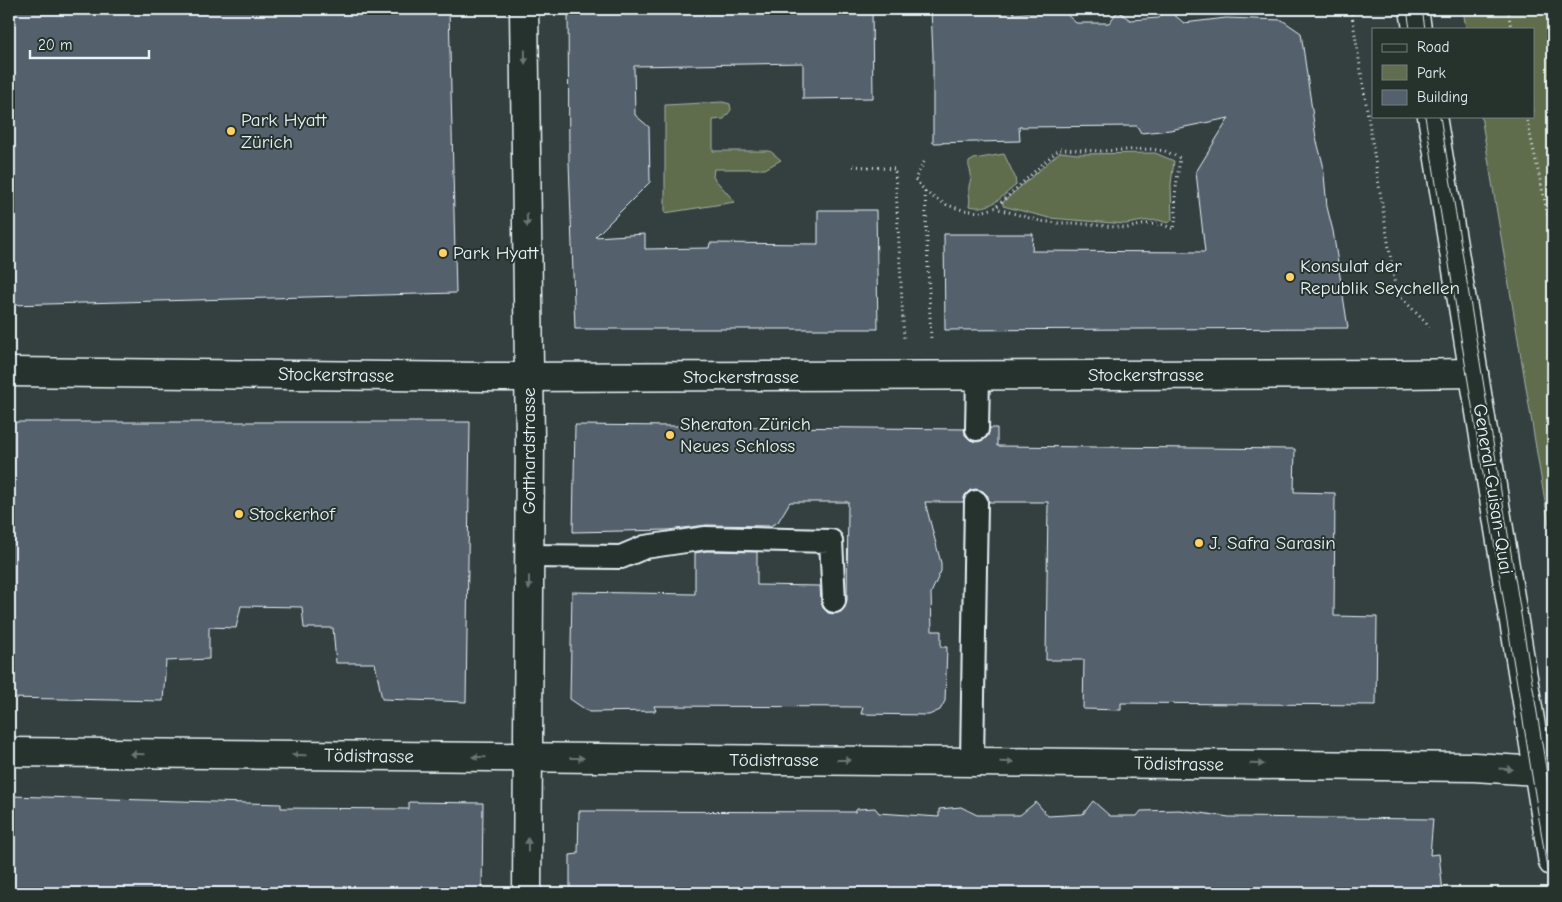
<svg xmlns="http://www.w3.org/2000/svg" width="1562" height="902" viewBox="0 0 1562 902" font-family="'Comic Neue',sans-serif">
<style>
.green{fill:#606d4e;stroke:#a4afa3}
.building{fill:#54606d;stroke:#e8f1f8}
.lines{fill:none;stroke-linecap:round;stroke-linejoin:round}
.service-casing{stroke:#e8f1f8;stroke-width:26}
.minor-casing{stroke:#e8f1f8;stroke-width:31}
.tertiary-casing{stroke:#e8f1f8;stroke-width:31}
.secondary-casing{stroke:#e8f1f8;stroke-width:31}
.path{stroke:#e8f1f8;stroke-width:3;stroke-dasharray:1 4;stroke-linecap:butt}
.service{stroke:#26332d;stroke-width:22}
.minor{stroke:#26332d;stroke-width:28}
.tertiary{stroke:#26332d;stroke-width:28}
.secondary{stroke:#26332d;stroke-width:28}
.tram{stroke:#e8f1f8;stroke-width:1}
.oneway{fill:#6a7674}
.poi-dot{fill:#ffd166;stroke:#26332d;stroke-width:2}
.labels{text-anchor:middle;dominant-baseline:central;stroke-width:4;stroke-linejoin:round;paint-order:stroke}
.poi-label{font-size:19px;fill:#e8f1f8;stroke:#26332d;text-anchor:start}
.street-label{font-size:19px;fill:#e8f1f8;stroke:#26332d}
</style>
<rect width="100%" height="100%" fill="#344040"/>
<filter id="ink" filterUnits="userSpaceOnUse"><feTurbulence type="fractalNoise" baseFrequency=".02" numOctaves="2"/><feDisplacementMap in="SourceGraphic" scale="10" xChannelSelector="R" yChannelSelector="G"/><feConvolveMatrix kernelMatrix="1 2 1 2 8 2 1 2 1" color-interpolation-filters="sRGB"/></filter>
<g filter="url(#ink)">
<g class="green">
<path d="M 1463,9 L 1553,9 L 1553,550 L 1481,116 L 1533,116 L 1533,29 L 1466,29 Z"/>
<path d="M 723,102 L 730,104 L 731,110 L 724,119 L 713,120 L 713,151 L 770,151 L 781,160 L 765,169 L 714,169 L 713,177 L 735,202 L 665,213 L 665,105 Z"/>
<path d="M 1060,152 L 1078,154 L 1155,153 L 1174,161 L 1171,184 L 1172,220 L 1168,223 L 1158,220 L 1143,221 L 1126,224 L 1049,218 L 1003,206 L 1003,202 Z"/>
<path d="M 1004,154 L 1015,177 L 1016,185 C 1000,198 991,211 969,206 C 971,199 968,193 969,186 C 970,181 972,178 971,174 C 970,168 968,167 969,162 L 974,159 Z"/>
</g>
<g class="building">
<path d="M 9,9 L 449,9 L 456,293 L 9,305 Z"/>
<path d="M 568,9 L 872,9 L 873,98 L 803,99 L 803,63 L 634,66 L 635,115 L 649,127 L 650,182 L 595,237 L 645,234 L 645,249 L 709,248 L 710,243 L 818,244 L 818,210 L 876,210 L 878,329 L 575,329 L 569,162 Z"/>
<path d="M 931,9 L 1013,9 L 1014,14 L 1062,10 L 1076,23 L 1109,23 L 1118,11 L 1130,20 L 1159,18 L 1167,9 L 1184,23 L 1226,18 L 1282,20 L 1301,33 L 1316,138 L 1323,164 L 1327,207 L 1333,231 L 1348,328 L 945,330 L 944,234 L 1033,234 L 1032,251 L 1205,252 L 1196,172 L 1229,118 L 1170,130 L 1141,133 L 1137,126 L 1019,127 L 1020,141 L 933,143 L 933,55 Z"/>
<path d="M 9,422 L 470,422 L 466,702 L 382,699 L 375,663 L 336,663 L 333,628 L 304,628 L 302,607 L 241,606 L 236,628 L 209,627 L 209,659 L 166,661 L 163,701 L 9,698 Z"/>
<path d="M 575,425 L 964,429 L 965,435 L 970,440 L 977,442 L 984,440 L 988,436 L 990,428 L 997,428 L 997,446 L 1295,449 L 1294,492 L 1335,493 L 1334,616 L 1377,617 L 1376,705 L 1121,703 L 1121,710 L 1083,709 L 1084,660 L 1046,660 L 1048,502 L 989,502 L 988,496 L 983,491 L 976,489 L 970,490 L 965,495 L 963,502 L 925,502 L 941,563 L 941,571 L 931,593 L 932,631 L 941,631 L 941,647 L 947,647 L 945,701 L 940,710 L 929,715 L 861,714 L 863,707 L 654,706 L 656,711 L 589,712 L 570,699 L 572,592 L 695,594 L 695,553 L 707,551 L 757,552 L 757,585 L 820,586 L 821,602 L 823,608 L 828,613 L 834,614 L 841,612 L 845,607 L 847,600 L 848,502 L 790,502 L 778,522 L 770,526 L 706,525 L 668,530 L 573,532 Z"/>
<path d="M 9,796 L 281,804 L 281,808 L 409,809 L 409,802 L 483,803 L 482,893 L 9,893 Z"/>
<path d="M 1093,801 L 1110,816 L 1137,816 L 1141,811 L 1179,810 L 1229,817 L 1433,819 L 1430,855 L 1439,854 L 1443,893 L 570,893 L 570,855 L 578,854 L 579,811 L 855,812 L 857,809 L 875,808 L 879,813 L 939,817 L 939,809 L 961,807 L 977,815 L 1020,815 L 1036,802 L 1048,816 L 1083,814 Z"/>
</g>
<g class="lines">
<defs>
<g id="service">
<path d="M 977,429 L 978,376"/>
<path d="M 529,556 L 621,557 L 645,547 L 706,538 L 831,541 L 834,601"/>
<path d="M 972,761 L 976,502"/>
</g>
<g id="minor">
<path d="M 524,9 L 530,440 L 527,893"/>
<path d="M 9,752 L 1474,767 L 1538,771"/>
</g>
<path id="tertiary" d="M 9,372 L 484,377 L 1398,374 L 1474,373"/>
<g id="secondary">
<path d="M 1414,9 L 1417,29"/>
<path d="M 1432,116 L 1553,862"/>
</g>
</defs>
<use href="#service" class="service-casing"/>
<use href="#minor" class="minor-casing"/>
<use href="#tertiary" class="tertiary-casing"/>
<use href="#secondary" class="secondary-casing"/>
<g class="path">
<path d="M 1351,9 L 1396,292 L 1430,327"/>
<path d="M 1508,9 L 1511,29"/>
<path d="M 1526,116 L 1553,238"/>
<path d="M 924,162 L 915,179 L 925,191 L 931,196 L 947,205 L 963,210 L 980,212 L 995,208 L 1040,221 L 1058,223 L 1074,223 L 1127,228 L 1147,224 L 1161,224 L 1174,229 L 1176,216 L 1175,195 L 1180,158 L 1165,151 L 1150,149 L 1100,151 L 1059,149 L 995,208"/>
<path d="M 853,166 L 895,169 L 904,340"/>
<path d="M 925,192 L 931,340"/>
</g>
<use href="#service" class="service"/>
<use href="#minor" class="minor"/>
<use href="#tertiary" class="tertiary"/>
<use href="#secondary" class="secondary"/>
<g class="tram">
<path d="M 1407,9 L 1410,29"/>
<path d="M 1422,9 L 1425,29"/>
<path d="M 1425,116 L 1551,893"/>
<path d="M 1440,116 L 1553,811"/>
</g>
</g>
<defs><path id="oneway-solid" d="M-6-.8H1V-3.2L6.5 0L1 3.2V.8H-6Z" transform="scale(1.25)"/></defs>
<g class="oneway">
<use href="#oneway-solid" transform="translate(525 57) rotate(89)"/>
<use href="#oneway-solid" transform="translate(527 220) rotate(89)"/>
<use href="#oneway-solid" transform="translate(529 583) rotate(90)"/>
<use href="#oneway-solid" transform="translate(137 754) rotate(-179)"/>
<use href="#oneway-solid" transform="translate(299 755) rotate(-179)"/>
<use href="#oneway-solid" transform="translate(479 757) rotate(-179)"/>
<use href="#oneway-solid" transform="translate(577 758)"/>
<use href="#oneway-solid" transform="translate(844 760)"/>
<use href="#oneway-solid" transform="translate(1007 762) rotate(1)"/>
<use href="#oneway-solid" transform="translate(1257 764) rotate(1)"/>
<use href="#oneway-solid" transform="translate(1506 769) rotate(4)"/>
<use href="#oneway-solid" transform="translate(528 845) rotate(-90)"/>
</g>
</g>
<g class="poi-dot">
<circle cx="231" cy="131" r="5"/>
<circle cx="443" cy="253" r="5"/>
<circle cx="1290" cy="277" r="5"/>
<circle cx="670" cy="435" r="5"/>
<circle cx="239" cy="514" r="5"/>
<circle cx="1199" cy="543" r="5"/>
</g>
<g class="labels">
<g class="poi-label">
<text x="241" y="120">Park Hyatt<tspan x="241" dy="22">Zürich</tspan></text>
<text x="453" y="253">Park Hyatt</text>
<text x="1300" y="266">Konsulat der<tspan x="1300" dy="22">Republik Seychellen</tspan></text>
<text x="680" y="424">Sheraton Zürich<tspan x="680" dy="22">Neues Schloss</tspan></text>
<text x="249" y="514">Stockerhof</text>
<text x="1209" y="543">J. Safra Sarasin</text>
</g>
<g class="street-label">
<text transform="translate(336 375) rotate(1)">Stockerstrasse</text>
<text x="1146" y="375">Stockerstrasse</text>
<text x="741" y="377">Stockerstrasse</text>
<text transform="translate(529 451) rotate(-90)">Gotthardstrasse</text>
<text transform="translate(1493 489) rotate(81)">General-Guisan-Quai</text>
<text transform="translate(369 756) rotate(1)">Tödistrasse</text>
<text x="774" y="760">Tödistrasse</text>
<text transform="translate(1179 764) rotate(1)">Tödistrasse</text>
</g>
</g>
<rect width="1562" height="902" fill="none" stroke="#26332d" stroke-width="30"/>
<rect x="15" y="15" width="1532" height="872" fill="none" stroke="#e8f1f8" stroke-width="2" filter="url(#ink)"/>
<rect x="1372" y="28" width="162" height="90" fill="#26332d" stroke="#747f7e"/>
<rect x="1382" y="44" width="25" height="8" fill="#26332d" stroke="#747f7e"/>
<text x="1417" y="52" font-size="15" fill="#e8f1f8">Road</text>
<rect x="1382" y="65" width="25" height="15" fill="#606d4e" stroke="#747f7e"/>
<text x="1417" y="78" font-size="15" fill="#e8f1f8">Park</text>
<rect x="1382" y="90" width="25" height="15" fill="#54606d" stroke="#747f7e"/>
<text x="1417" y="102" font-size="15" fill="#e8f1f8">Building</text>
<path d="M30 50v8h119v-8" fill="none" stroke="#e8f1f8" stroke-width="2.5"/>
<text x="38" y="50" font-size="15" fill="#e8f1f8" stroke="#26332d" stroke-width="4" paint-order="stroke">20 m</text>
</svg>
